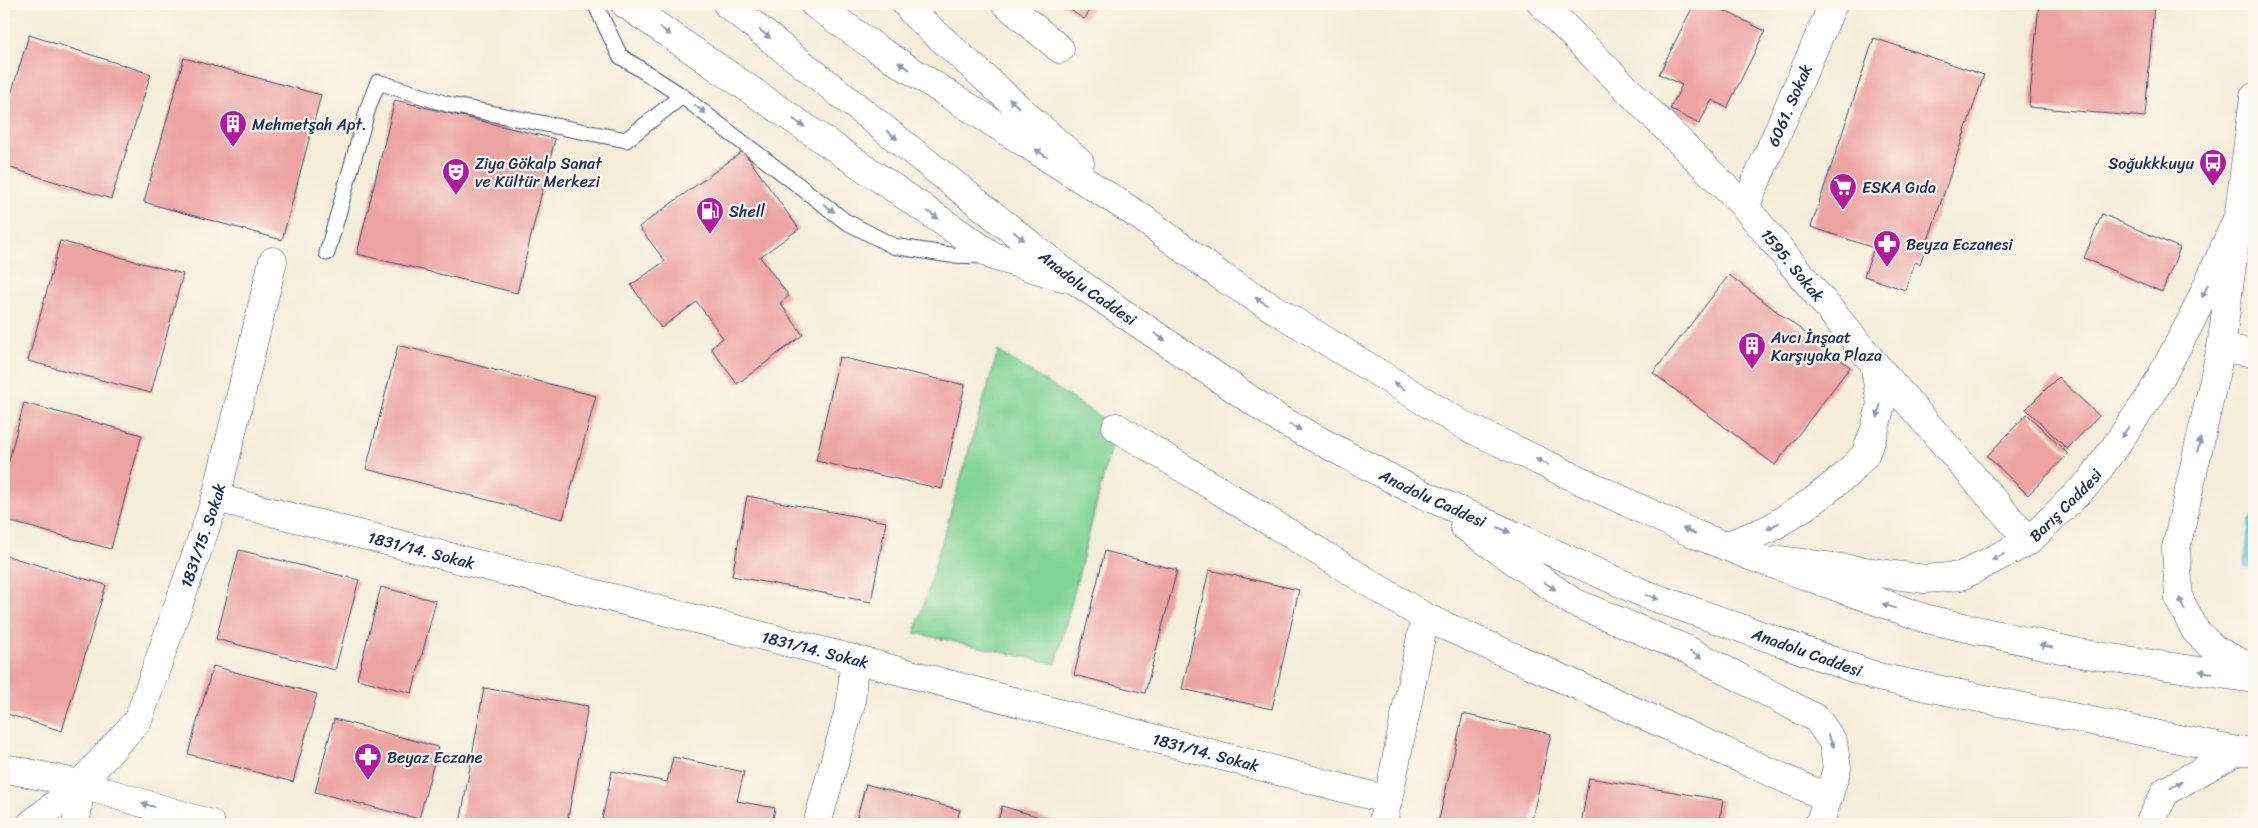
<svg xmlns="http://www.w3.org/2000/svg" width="2258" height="828" viewBox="0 0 2258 828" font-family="Sriracha,sans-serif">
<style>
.green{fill:#82d395;stroke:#4e817a}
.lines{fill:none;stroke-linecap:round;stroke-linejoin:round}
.stream{stroke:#6abee6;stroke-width:11}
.building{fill:#eca4a1}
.service-casing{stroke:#3b4c70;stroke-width:17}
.minor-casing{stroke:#3b4c70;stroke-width:29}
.tertiary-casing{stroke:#3b4c70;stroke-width:29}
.secondary-casing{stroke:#3b4c70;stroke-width:29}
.trunk-casing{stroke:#3b4c70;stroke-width:29}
.service{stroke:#fff;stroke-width:15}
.minor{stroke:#fff;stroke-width:28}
.tertiary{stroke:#fff;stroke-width:28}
.secondary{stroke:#fff;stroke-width:28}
.trunk{stroke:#fff;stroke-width:28}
.oneway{fill:#8d97ae}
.labels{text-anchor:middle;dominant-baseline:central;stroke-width:4.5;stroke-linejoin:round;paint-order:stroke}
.street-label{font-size:16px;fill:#1b2f5e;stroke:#fbf7ec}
.poi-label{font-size:16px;fill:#1b2f5e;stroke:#fbf7ec;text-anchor:start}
</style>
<rect width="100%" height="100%" fill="#fbf7ec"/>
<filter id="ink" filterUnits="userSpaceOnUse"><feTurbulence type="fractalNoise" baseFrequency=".02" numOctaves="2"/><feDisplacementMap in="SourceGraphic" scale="10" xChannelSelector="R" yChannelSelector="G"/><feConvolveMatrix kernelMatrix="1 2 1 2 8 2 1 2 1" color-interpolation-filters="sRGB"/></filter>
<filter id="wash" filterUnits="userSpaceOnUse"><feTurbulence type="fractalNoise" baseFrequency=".0096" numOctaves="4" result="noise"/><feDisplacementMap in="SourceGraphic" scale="20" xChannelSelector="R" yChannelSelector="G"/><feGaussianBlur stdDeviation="1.12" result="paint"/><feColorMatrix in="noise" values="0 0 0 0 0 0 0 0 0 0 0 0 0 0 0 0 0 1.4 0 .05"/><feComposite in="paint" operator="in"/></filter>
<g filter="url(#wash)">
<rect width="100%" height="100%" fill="#f3edd8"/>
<path class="green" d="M 998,351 L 1116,427 L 1056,664 L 915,633 Z"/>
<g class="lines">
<path class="stream" d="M 2249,563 L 2254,523"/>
</g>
<g id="blocks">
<g class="building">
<path d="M 1061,4 L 1095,4 L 1084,19 Z"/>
<path d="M 1694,4 L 1711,4 L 1765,31 L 1727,108 L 1712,100 L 1699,124 L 1670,109 L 1682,85 L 1659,74 Z"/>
<path d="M 2039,4 L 2154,4 L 2145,117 L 2029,107 Z"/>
<path d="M 4,20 L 9,22 L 4,38 Z"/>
<path d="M 29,35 L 151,74 L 111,199 L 4,166 L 4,117 Z"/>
<path d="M 1874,38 L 1984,75 L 1920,264 L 1915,262 L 1905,290 L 1864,276 L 1874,248 L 1811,227 Z"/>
<path d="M 184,58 L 321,95 L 282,240 L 144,202 Z"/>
<path d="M 395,100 L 555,139 L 517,293 L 357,254 Z"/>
<path d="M 743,151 L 799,229 L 760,257 L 789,296 L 780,303 L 803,335 L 737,384 L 711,348 L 723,338 L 697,302 L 661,328 L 631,285 L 665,261 L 639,227 Z"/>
<path d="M 2102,214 L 2180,248 L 2162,292 L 2084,258 Z"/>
<path d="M 60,241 L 183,274 L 151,393 L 28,361 Z"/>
<path d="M 1729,275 L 1850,367 L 1775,465 L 1653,373 Z"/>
<path d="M 398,345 L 596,396 L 563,519 L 366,469 Z"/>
<path d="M 839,357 L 965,385 L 942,489 L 816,461 Z"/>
<path d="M 2058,377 L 2099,416 L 2067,449 L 2026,409 Z"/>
<path d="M 24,403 L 142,435 L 111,549 L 4,520 L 4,479 Z"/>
<path d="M 2027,414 L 2068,454 L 2028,495 L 1987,456 Z"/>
<path d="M 747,496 L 886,522 L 871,602 L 732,576 Z"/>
<path d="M 239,550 L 359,580 L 335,670 L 216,639 Z"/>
<path d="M 1105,551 L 1177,570 L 1145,693 L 1074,675 Z"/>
<path d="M 4,555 L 106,585 L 62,731 L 4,713 Z"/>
<path d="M 1209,570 L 1299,590 L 1272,709 L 1182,689 Z"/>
<path d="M 381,587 L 436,601 L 412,693 L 357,679 Z"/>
<path d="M 213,666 L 317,694 L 293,782 L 188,754 Z"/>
<path d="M 484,688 L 588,706 L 567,824 L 460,824 Z"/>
<path d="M 1463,714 L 1551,734 L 1531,824 L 1438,824 Z"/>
<path d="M 334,719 L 438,747 L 419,819 L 315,792 Z"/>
<path d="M 673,757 L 744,772 L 737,801 L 775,808 L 772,824 L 601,824 L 612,771 L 667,782 Z"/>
<path d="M 1589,778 L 1723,800 L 1719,824 L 1581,824 Z"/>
<path d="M 866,784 L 960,810 L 956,824 L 855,824 Z"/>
<path d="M 1002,806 L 1063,824 L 997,824 Z"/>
</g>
</g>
</g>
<g filter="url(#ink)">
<use href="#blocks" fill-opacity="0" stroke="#3b4c70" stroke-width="1"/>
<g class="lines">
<defs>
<g id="service">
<path d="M 595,4 L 620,56 L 682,96 L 845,221 L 893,246 L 950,255 L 987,256"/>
<path d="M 327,253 L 368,108 L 378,82 L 450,105 L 626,140 L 682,96"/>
</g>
<g id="minor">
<path d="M 1006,4 L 1060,49"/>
<path id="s1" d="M 1542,4 L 1745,207 L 1874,363 L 2029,541"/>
<path id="s2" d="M 1745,207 L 1833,4"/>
<path d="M 2221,348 L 2254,353"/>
<path d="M 1116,427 L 1425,617 L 1828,798"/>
<path id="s3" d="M 216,498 L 854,659 L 1388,800 L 1382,824"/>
<path id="s4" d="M 80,784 L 138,720 L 216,498 L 273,261"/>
<path d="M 1388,800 L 1425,617"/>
<path d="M 817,824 L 851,703 L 854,659"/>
</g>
<g id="tertiary">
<path d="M 31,824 L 80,784"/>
<path d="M 76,824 L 80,784"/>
</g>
<g id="secondary">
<path d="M 2254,97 L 2221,348 L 2176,548 L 2179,599 L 2195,630 L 2214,649 L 2254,669"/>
<path id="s5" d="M 1779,560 L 1925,579 L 1961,576 L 2029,541 L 2092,479 L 2151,395 L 2192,319 L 2239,215"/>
<path d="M 4,768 L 80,784 L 211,824"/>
<path d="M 1819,824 L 1828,798"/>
</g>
<g id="trunk">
<path d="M 625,4 L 993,256 L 1063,277"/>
<path id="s6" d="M 727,4 L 1076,281 L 1279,419 L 1409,488 L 1645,594 L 1878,677 L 2237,751 L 2254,751"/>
<path d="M 814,4 L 876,48 L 1141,217 L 1222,277 L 1463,425 L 1690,532 L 1750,556 L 1927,619 L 2079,653 L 2254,679"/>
<path d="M 906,4 L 915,15 L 1080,163"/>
<path d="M 1464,526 L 1573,602 L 1688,650 L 1817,719 L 1833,742 L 1837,768 L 1828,798"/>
<path d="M 1725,546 L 1769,529 L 1813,501 L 1846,475 L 1865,455 L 1875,429 L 1881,404 L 1874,363"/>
<path d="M 2149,824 L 2166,791 L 2237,751"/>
</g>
</defs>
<use href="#service" class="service-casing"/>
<use href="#minor" class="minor-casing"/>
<use href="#tertiary" class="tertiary-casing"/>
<use href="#secondary" class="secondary-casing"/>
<use href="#trunk" class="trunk-casing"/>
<use href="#service" class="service"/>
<use href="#minor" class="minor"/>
<use href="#tertiary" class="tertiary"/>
<use href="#secondary" class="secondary"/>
<use href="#trunk" class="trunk"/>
</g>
<defs><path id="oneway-solid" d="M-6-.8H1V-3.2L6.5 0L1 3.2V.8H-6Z" transform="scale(1.25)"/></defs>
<g class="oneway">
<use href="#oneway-solid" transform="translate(665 31) rotate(34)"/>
<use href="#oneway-solid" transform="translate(765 34) rotate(38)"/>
<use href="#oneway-solid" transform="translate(904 66) rotate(-147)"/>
<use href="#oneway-solid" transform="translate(1014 103) rotate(-138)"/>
<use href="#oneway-solid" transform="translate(700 109) rotate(37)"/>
<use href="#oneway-solid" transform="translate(799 123) rotate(35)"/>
<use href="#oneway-solid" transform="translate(892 135) rotate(38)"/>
<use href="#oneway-solid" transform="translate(1041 153) rotate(-147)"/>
<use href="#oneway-solid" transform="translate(829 208) rotate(37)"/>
<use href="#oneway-solid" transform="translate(933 215) rotate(35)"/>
<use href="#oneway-solid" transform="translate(1019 236) rotate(38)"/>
<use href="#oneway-solid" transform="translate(2205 291) rotate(114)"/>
<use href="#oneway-solid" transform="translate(1261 301) rotate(-148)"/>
<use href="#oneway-solid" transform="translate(1160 337) rotate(34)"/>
<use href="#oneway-solid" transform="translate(1399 386) rotate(-148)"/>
<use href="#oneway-solid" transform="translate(1879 411) rotate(101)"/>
<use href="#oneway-solid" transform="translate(1295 427) rotate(28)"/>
<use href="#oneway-solid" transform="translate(2125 432) rotate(125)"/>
<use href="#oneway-solid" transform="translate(2199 445) rotate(-77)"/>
<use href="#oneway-solid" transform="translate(1542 462) rotate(-155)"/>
<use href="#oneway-solid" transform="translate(1773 526) rotate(151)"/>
<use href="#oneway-solid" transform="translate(1504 530) rotate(24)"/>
<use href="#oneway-solid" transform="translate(1689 531) rotate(-156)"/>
<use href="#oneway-solid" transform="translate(1998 557) rotate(153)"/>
<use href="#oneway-solid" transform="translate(1550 586) rotate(35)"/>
<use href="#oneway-solid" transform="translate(1652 597) rotate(20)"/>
<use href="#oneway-solid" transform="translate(2182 604) rotate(-113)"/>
<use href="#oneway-solid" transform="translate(1889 606) rotate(-160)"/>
<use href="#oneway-solid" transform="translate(2046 646) rotate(-167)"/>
<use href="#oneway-solid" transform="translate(1696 655) rotate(28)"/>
<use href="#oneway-solid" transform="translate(2206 672) rotate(-172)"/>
<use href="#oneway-solid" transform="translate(1831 741) rotate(64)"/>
<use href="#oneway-solid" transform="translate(2176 785) rotate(-30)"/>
<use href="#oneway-solid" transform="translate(148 805) rotate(-163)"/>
</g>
</g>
<defs>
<symbol id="building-pin" viewBox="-11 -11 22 30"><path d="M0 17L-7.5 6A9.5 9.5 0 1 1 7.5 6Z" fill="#b5179e" stroke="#fbf7ec"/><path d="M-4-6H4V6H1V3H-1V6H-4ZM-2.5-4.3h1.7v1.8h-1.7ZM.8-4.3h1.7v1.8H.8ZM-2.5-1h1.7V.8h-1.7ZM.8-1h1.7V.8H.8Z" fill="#fff"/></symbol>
<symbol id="bus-pin" viewBox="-11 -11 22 30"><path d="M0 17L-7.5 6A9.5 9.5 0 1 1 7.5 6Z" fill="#b5179e" stroke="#fbf7ec"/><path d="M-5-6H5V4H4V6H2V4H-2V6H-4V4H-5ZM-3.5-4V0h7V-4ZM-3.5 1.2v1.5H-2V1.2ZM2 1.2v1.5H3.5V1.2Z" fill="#fff"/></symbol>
<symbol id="theatre-pin" viewBox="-11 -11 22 30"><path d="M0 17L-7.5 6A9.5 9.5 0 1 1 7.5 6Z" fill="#b5179e" stroke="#fbf7ec"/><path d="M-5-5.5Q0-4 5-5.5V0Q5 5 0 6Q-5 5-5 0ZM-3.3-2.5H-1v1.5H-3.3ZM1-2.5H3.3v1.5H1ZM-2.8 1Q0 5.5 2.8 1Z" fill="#fff"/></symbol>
<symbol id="supermarket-pin" viewBox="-11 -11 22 30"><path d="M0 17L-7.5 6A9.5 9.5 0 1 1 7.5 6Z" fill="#b5179e" stroke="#fbf7ec"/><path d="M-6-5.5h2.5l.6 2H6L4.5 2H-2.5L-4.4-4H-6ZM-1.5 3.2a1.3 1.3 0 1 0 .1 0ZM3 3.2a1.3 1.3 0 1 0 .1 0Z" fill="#fff"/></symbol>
<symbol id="fuel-pin" viewBox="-11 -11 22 30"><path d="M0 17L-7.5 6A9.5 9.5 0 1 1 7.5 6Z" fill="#b5179e" stroke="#fbf7ec"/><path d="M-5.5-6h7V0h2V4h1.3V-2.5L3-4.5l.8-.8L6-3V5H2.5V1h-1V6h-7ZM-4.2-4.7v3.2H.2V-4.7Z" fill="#fff"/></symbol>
<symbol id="pharmacy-pin" viewBox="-11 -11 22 30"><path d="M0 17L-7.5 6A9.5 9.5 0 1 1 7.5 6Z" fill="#b5179e" stroke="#fbf7ec"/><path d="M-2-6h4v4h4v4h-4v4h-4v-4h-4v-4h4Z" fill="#fff"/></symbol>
</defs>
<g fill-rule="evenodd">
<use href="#building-pin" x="217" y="108" width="32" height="43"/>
<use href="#bus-pin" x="2197" y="147" width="32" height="43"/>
<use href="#theatre-pin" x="440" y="156" width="32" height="43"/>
<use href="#supermarket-pin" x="1827" y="171" width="32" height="43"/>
<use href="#fuel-pin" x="694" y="195" width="32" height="43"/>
<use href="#pharmacy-pin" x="1871" y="228" width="32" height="43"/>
<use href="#building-pin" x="1736" y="330" width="32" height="43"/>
<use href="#pharmacy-pin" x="352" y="741" width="32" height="43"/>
</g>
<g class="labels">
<g class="street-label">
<text stroke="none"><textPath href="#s2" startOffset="111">6061. Sokak</textPath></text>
<text stroke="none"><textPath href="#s1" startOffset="362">1595. Sokak</textPath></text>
<text stroke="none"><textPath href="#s6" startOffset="459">Anadolu Caddesi</textPath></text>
<text stroke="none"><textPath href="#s6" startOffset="864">Anadolu Caddesi</textPath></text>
<text stroke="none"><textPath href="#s5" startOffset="311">Barış Caddesi</textPath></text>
<text stroke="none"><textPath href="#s4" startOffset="282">1831/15. Sokak</textPath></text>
<text stroke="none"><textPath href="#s3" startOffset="212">1831/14. Sokak</textPath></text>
<text stroke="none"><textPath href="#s3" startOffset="618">1831/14. Sokak</textPath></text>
<text stroke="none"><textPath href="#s6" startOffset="1269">Anadolu Caddesi</textPath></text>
<text stroke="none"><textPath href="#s3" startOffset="1022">1831/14. Sokak</textPath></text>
</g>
<g class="poi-label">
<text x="252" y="124">Mehmetşah Apt.</text>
<text x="475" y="163">Ziya Gökalp Sanat<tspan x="475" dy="18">ve Kültür Merkezi</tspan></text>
<text x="2194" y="163" text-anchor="end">Soğukkkuyu</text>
<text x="1862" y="187">ESKA Gıda</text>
<text x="729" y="211">Shell</text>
<text x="1906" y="244">Beyza Eczanesi</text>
<text x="1771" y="337">Avcı İnşaat<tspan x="1771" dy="18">Karşıyaka Plaza</tspan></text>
<text x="387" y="757">Beyaz Eczane</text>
</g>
</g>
<rect width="2258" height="828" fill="none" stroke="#fbf7ec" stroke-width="20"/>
</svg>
